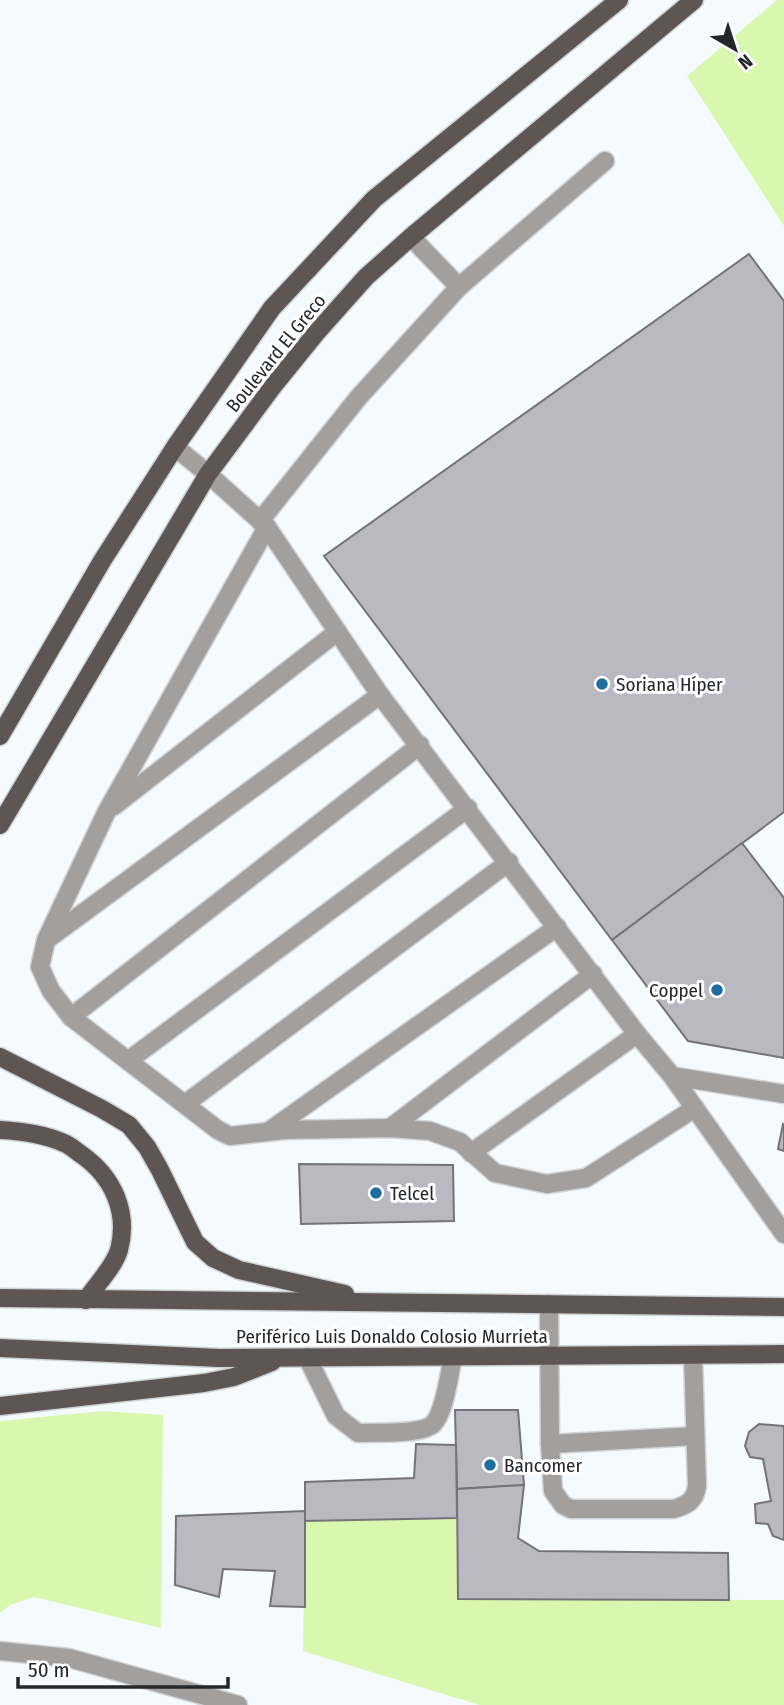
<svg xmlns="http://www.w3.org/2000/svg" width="784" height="1705" viewBox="0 0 784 1705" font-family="'Fira Sans Condensed',sans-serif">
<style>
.green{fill:#daf7af}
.building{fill:#bab8c1;stroke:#74727a;stroke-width:2}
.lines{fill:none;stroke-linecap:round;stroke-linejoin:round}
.minor-casing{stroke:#cfd4d8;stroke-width:21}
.major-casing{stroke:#cfd4d8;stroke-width:21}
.minor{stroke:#a39f9d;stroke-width:18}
.major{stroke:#5d5653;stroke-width:18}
.poi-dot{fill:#1e6d9f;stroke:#fff;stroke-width:2.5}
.labels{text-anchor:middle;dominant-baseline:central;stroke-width:6;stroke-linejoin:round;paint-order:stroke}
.street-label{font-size:19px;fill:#24272a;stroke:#fff}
.poi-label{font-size:19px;fill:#24272a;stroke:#fff;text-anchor:start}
</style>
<rect width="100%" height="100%" fill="#f5fafe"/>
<g class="green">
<path d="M 777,0 L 784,0 L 784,226 L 687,76 Z"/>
<path d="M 103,1411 L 163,1415 L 161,1628 L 34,1597 L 10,1605 L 0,1613 L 0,1421 Z"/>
<path d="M 457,1518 L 458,1599 L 784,1600 L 784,1705 L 479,1705 L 303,1651 L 305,1521 Z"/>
</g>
<g class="building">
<path d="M 749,254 L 784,301 L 784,812 L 612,940 L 324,556 Z"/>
<path d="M 742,843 L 784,898 L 784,1058 L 688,1041 L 612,940 Z"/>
<path d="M 783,1124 L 784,1125 L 784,1151 L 778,1149 Z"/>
<path d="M 299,1164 L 453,1165 L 454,1221 L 301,1224 Z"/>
<path d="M 455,1410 L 518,1410 L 524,1485 L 457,1489 Z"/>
<path d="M 759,1424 L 784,1426 L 784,1540 L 773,1536 L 768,1524 L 756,1523 L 755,1504 L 771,1501 L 763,1459 L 750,1457 L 745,1446 L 749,1432 Z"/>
<path d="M 416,1444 L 456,1445 L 457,1518 L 305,1521 L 305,1482 L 414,1478 Z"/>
<path d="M 524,1485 L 518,1538 L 539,1551 L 728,1553 L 729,1600 L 458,1599 L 457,1489 Z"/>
<path d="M 305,1511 L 305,1607 L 270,1606 L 275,1571 L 223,1569 L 219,1597 L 175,1585 L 176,1516 Z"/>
</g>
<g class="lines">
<defs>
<g id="minor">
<path d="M 411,237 L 459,287"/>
<path d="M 175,447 L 208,474 L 267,527 L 380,695 L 637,1034 L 672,1076 L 784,1234"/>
<path d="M 260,521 L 358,398 L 459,287 L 605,161"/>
<path d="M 267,527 L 106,813 L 46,940 L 40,967 L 51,991 L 71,1017 L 218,1130 L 230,1136 L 285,1130 L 390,1128 L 430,1131 L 460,1142 L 495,1173 L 547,1184 L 586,1178 L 695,1108"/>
<path d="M 114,806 L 337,632"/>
<path d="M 49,938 L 380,695"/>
<path d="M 71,1017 L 420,745"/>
<path d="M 129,1060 L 468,808"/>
<path d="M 672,1076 L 784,1094"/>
<path d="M 185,1104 L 509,862"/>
<path d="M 390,1128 L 593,974"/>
<path d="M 269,1131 L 557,927"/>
<path d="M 471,1153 L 637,1034"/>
<path d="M 549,1304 L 550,1444 L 553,1491 L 563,1505 L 571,1509 L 674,1509 C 687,1505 695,1501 697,1486 L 693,1355"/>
<path d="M 307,1357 L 336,1416 L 358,1433 C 374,1432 422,1435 433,1424 C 445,1412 449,1374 453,1357"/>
<path d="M 550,1444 L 695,1436"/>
<path d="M 0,1651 L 69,1658 L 238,1705"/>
</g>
<g id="major">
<path d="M 0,736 L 102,561 L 175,447 L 272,308 L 374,199 L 619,0"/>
<path d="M 0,825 L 208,474 L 274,385 L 317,332 L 366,277 L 411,237 L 694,0"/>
<path d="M 0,1057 L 102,1109 L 129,1125 L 147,1147 L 160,1170 L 195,1242 L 213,1258 L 239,1270 L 345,1294"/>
<path d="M 0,1130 C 20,1131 46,1135 64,1143 C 70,1145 76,1151 82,1155 C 113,1177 129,1212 119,1250 C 114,1267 96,1285 86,1300"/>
<path d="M 0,1298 L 784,1307"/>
<path d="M 0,1348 L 219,1358 L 784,1354"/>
<path d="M 0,1406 L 204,1383 L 234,1377 L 272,1362"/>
</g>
</defs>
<use href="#minor" class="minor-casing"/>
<use href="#major" class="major-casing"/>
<use href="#minor" class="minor"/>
<use href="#major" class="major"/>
</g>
<g class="poi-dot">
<circle cx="602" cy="684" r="7"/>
<circle cx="717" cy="990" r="7"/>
<circle cx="376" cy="1193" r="7"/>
<circle cx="490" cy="1465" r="7"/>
</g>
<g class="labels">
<g class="street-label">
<text transform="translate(276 353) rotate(-51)">Boulevard El Greco</text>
<text x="392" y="1336">Periférico Luis Donaldo Colosio Murrieta</text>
</g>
<g class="poi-label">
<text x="616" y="684">Soriana Híper</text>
<text x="703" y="990" text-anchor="end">Coppel</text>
<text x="390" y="1193">Telcel</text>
<text x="504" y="1465">Bancomer</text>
</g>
</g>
<g transform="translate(735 49) rotate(141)" stroke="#ffffff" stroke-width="5" paint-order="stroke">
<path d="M0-5L12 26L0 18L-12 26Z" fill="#24272a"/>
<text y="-10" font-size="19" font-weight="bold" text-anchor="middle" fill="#24272a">N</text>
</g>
<path d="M18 1677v10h210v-10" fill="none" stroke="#24272a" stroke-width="3.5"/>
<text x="28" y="1677" font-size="21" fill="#24272a" stroke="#ffffff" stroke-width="5" paint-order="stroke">50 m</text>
</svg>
